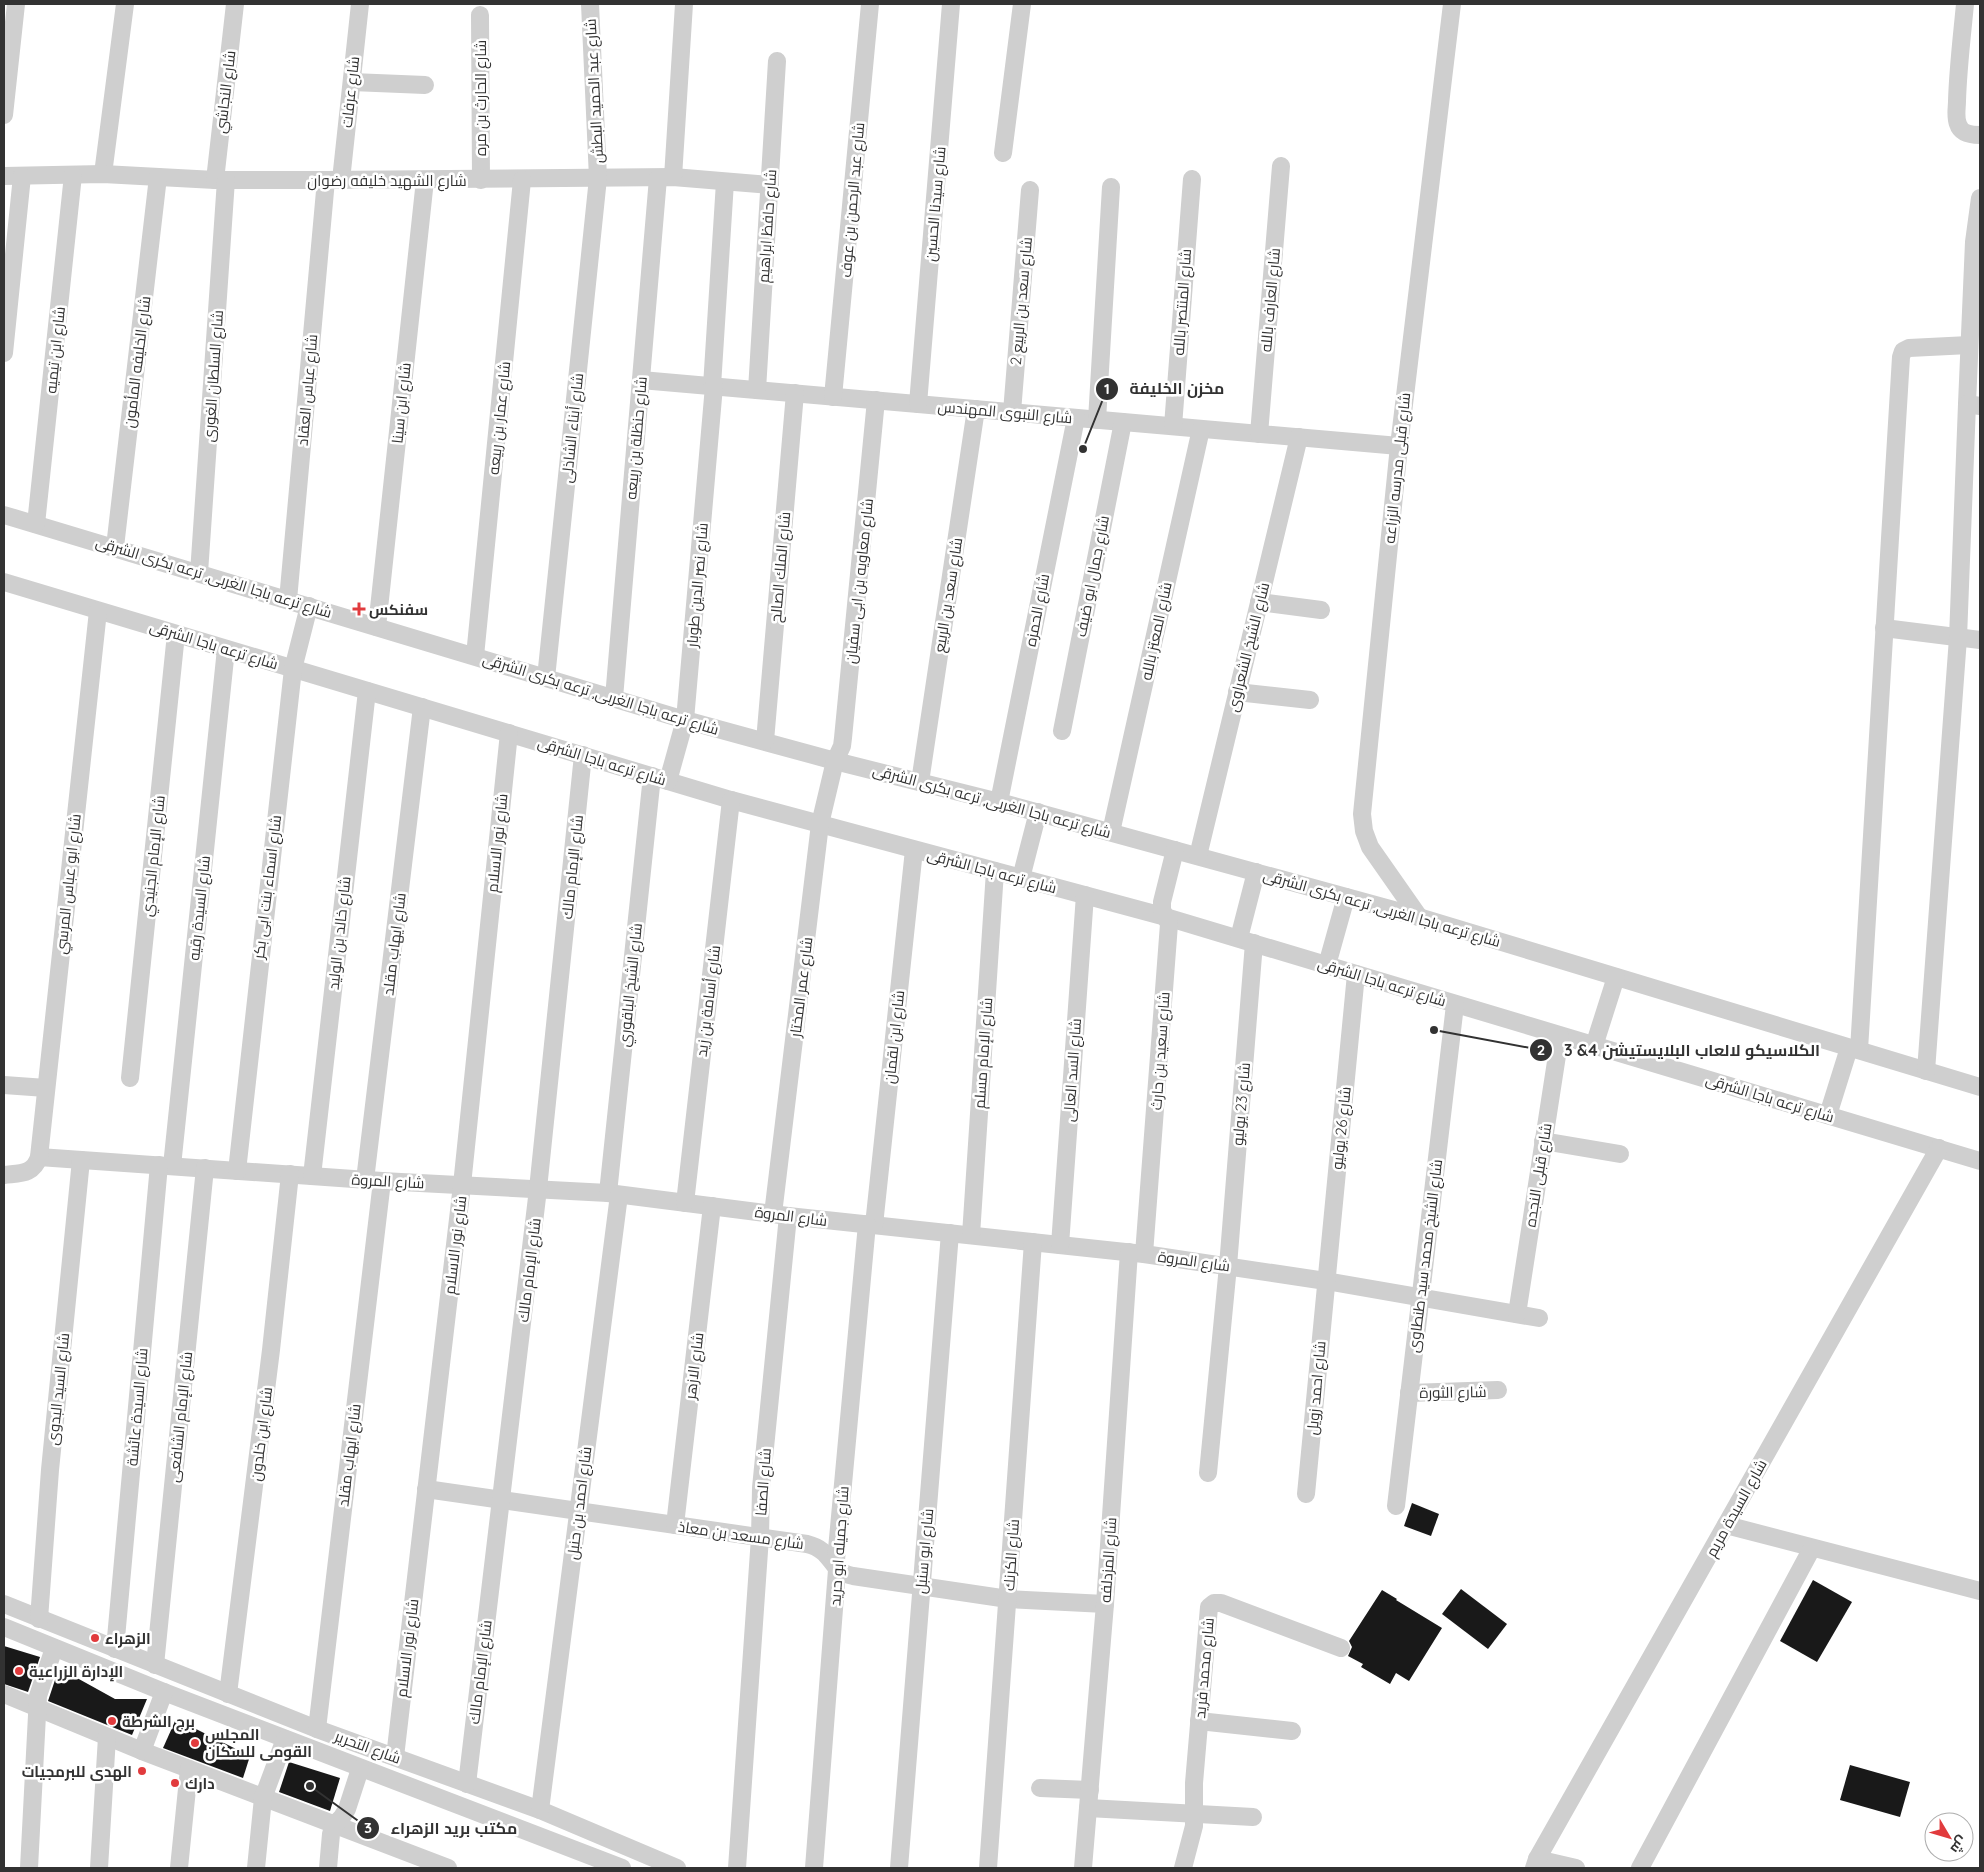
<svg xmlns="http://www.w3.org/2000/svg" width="1984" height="1872" viewBox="0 0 1984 1872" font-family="Quicksand,Cairo,sans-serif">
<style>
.building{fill:#191919}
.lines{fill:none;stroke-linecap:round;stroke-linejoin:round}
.street{stroke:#cfcfcf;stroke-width:18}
.poi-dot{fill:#e13b3d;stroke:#fff;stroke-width:2}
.labels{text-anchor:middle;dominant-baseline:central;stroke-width:5;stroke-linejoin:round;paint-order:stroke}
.street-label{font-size:15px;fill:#323232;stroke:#fff}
.poi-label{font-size:15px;font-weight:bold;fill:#323232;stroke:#fff;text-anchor:start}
.leader{fill:none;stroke:#323232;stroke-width:2}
.callout-dot{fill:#323232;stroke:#fff;stroke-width:2}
.mark-label{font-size:15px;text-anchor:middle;font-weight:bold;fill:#fff}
.callout-label{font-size:16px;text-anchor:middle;font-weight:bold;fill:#323232;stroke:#fff;stroke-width:5;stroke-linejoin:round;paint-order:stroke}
</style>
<rect width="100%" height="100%" fill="#fff"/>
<g class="building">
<path d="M 1412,1503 L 1439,1514 L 1431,1536 L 1404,1526 Z"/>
<path d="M 1813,1580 L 1852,1602 L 1817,1662 L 1780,1641 Z"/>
<path d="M 1461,1589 L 1507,1624 L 1488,1649 L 1442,1614 Z"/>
<path d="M 1382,1590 L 1397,1599 L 1396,1600 L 1442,1628 L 1409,1681 L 1396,1673 L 1390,1684 L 1361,1667 L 1363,1664 L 1348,1656 L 1352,1647 L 1349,1641 Z"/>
<path d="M 4,1646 L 40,1657 L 28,1692 L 4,1684 Z"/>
<path d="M 59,1668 L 115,1699 L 147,1699 L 132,1735 L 48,1701 Z"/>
<path d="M 176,1719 L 250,1756 L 243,1778 L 163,1748 Z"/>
<path d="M 289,1762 L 340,1778 L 330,1811 L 279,1792 Z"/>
<path d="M 1850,1765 L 1910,1782 L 1900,1817 L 1840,1800 Z"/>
</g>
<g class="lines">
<g class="street">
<path d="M 1965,4 C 1962,36 1958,68 1957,101 C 1957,108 1955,117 1958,124 C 1961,134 1971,135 1980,135"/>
<path d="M 480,15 L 481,180"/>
<path d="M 352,82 L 425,85"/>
<path d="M 4,115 L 16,4"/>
<path d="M 1003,153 L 1022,4"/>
<path d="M 103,174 L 125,4"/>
<path d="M 4,176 L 103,174 L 215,180 L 326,180 L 673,177 L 770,185"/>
<path d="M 673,177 L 684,4"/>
<path d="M 215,180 L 235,4"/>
<path d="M 341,180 L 360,4"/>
<path d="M 1980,198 L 1974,242 L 1967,404 L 1980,406"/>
<path d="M 4,353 L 22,176"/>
<path d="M 641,380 L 1399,446"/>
<path d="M 712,386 L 725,182"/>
<path d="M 757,390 L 777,61"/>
<path d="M 833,397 L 870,4"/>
<path d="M 918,404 L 951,4"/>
<path d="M 1012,412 L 1030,190"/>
<path d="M 1097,420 L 1111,187"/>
<path d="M 1173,426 L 1192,179"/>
<path d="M 1259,434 L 1281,166"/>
<path d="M 4,515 L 685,720 L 835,761 L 999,802 L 1419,917 L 1980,1087"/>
<path d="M 36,524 L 73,175"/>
<path d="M 115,547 L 158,177"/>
<path d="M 199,573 L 226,180"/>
<path d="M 4,582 L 731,800 L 1166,917 L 1980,1161"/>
<path d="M 288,600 L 326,180"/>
<path d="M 1259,602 L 1321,610"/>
<path d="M 377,627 L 425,180"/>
<path d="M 1884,628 L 1980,640"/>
<path d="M 475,656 L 522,180"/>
<path d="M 546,678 L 598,178 L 590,4"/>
<path d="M 1237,692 L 1310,700"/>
<path d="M 614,698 L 658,178"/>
<path d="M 1062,731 L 1123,422"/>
<path d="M 765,741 L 795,393"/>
<path d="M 668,781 L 685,720 L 714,386"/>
<path d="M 920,782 L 976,409"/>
<path d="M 999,802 L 1076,418"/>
<path d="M 1111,832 L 1201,429"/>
<path d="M 1198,856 L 1299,437"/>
<path d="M 1021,878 L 1038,812"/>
<path d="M 1419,917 L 1370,847 L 1364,831 L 1362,814 L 1399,446 L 1452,4"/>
<path d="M 1239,938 L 1256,872"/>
<path d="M 1327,965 L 1346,897"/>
<path d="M 1594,1046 L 1616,977"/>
<path d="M 1859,1050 L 1901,357 L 1903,351 L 1909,348 L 1969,345"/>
<path d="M 1926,1071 L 1958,638 L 1967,404"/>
<path d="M 130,1078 L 176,634"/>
<path d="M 4,1085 L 46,1088"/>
<path d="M 1828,1115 L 1849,1048"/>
<path d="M 1543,1141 L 1620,1154"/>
<path d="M 39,1157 L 382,1181 L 608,1193 L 788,1216 L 1144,1254 L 1326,1281 L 1539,1318"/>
<path d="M 172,1166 L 226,649"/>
<path d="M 237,1171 L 293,669 L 309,606"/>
<path d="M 4,1175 C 20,1173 33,1175 39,1157 L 98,611"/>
<path d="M 312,1176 L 367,691"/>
<path d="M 365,1180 L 422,707"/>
<path d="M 608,1193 L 652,776"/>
<path d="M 685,1203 L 731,800"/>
<path d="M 773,1214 L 820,824 L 835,761 L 842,746 L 843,738 L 876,400"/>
<path d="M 874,1225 L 914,850"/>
<path d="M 971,1235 L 995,871"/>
<path d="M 1060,1245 L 1085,895"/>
<path d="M 1144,1254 L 1169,924 L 1162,910 L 1162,902 L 1175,850"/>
<path d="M 1517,1314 L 1560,1036"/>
<path d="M 1409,1393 L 1498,1390"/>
<path d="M 1208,1473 L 1228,1266 L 1254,943"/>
<path d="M 426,1489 L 807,1544 C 835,1551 828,1571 853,1576 L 1008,1599 L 1105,1604"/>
<path d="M 1306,1494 L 1356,974"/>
<path d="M 1396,1506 L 1455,1005"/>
<path d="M 675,1525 L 712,1206"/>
<path d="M 1726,1525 L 1980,1591"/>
<path d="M 4,1604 L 317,1729 L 540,1810 L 677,1868"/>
<path d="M 39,1619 L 50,1470 L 81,1160"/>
<path d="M 4,1627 L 164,1692 L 622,1868"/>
<path d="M 115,1649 L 159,1165"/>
<path d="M 155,1665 L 205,1168"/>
<path d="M 4,1694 L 142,1751 L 448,1868"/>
<path d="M 228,1694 L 271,1350 L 290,1174"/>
<path d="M 1199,1721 L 1292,1731"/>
<path d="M 317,1729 L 382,1181"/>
<path d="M 142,1751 L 164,1692"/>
<path d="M 395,1757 L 462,1185 L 509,733"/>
<path d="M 467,1784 L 538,1189 L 583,755"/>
<path d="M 1040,1788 L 1090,1790"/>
<path d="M 1088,1808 L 1253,1817"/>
<path d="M 540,1810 L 619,1195"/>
<path d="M 1537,1859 L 1576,1868"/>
<path d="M 29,1868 L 38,1696 L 54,1648"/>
<path d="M 99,1868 L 107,1737"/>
<path d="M 179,1868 L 189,1769"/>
<path d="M 256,1868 L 263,1798 L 285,1739"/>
<path d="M 328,1868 L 331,1834 L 334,1825 L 342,1817 L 347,1809 L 360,1769"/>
<path d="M 737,1868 L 760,1537 L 761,1488 L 788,1216"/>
<path d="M 814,1868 L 837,1570 L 836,1560 L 867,1224"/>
<path d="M 899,1868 L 950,1233"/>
<path d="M 988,1868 L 1033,1242"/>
<path d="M 1083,1868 L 1105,1604 L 1129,1252"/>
<path d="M 1183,1868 L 1194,1826 L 1194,1783 L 1209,1607 L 1214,1603 L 1221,1603 L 1341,1648"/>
<path d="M 1534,1868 L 1537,1859 L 1939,1148"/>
<path d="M 1640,1868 L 1812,1548"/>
</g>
</g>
<g class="poi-dot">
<path d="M356.5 601.5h5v5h5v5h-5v5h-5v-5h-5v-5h5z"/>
<circle cx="95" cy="1638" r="5"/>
<circle cx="19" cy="1671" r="5"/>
<circle cx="112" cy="1721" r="5"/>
<circle cx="195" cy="1743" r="5"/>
<circle cx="142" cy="1771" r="5"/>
<circle cx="175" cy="1783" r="5"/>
</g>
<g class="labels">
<g class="street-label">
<text transform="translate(594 91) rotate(-93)">شارع عبد الحميد البطش</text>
<text transform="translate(225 92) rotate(-83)">شارع النجاشي</text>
<text transform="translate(350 92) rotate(-84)">شارع عرفات</text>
<text transform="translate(480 98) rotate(-90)">شارع الحارث بن مره</text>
<text x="387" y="180">شارع الشهيد خليفه رضوان</text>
<text transform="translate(852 200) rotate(-85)">شارع عبد الرحمن بن عوف</text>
<text transform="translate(935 204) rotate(-85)">شارع سيدنا الحسين</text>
<text transform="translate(767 226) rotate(-86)">شارع حافظ ابراهيم</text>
<text transform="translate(1270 300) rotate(-85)">شارع العارف بالله</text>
<text transform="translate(1021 301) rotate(-85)">شارع سعد بن الربيع 2</text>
<text transform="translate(1182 302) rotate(-86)">شارع المنتصر بالله</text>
<text transform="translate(55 350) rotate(-84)">شارع ابن تيميه</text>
<text transform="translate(137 362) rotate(-83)">شارع الخليفه المأمون</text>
<text transform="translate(213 376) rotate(-86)">شارع السلطان الغورى</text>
<text transform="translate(307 390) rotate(-85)">شارع عباس العقاد</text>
<text transform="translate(401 403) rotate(-84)">شارع ابن سينا</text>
<text transform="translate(1005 412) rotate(5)">شارع النبوى المهندس</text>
<text transform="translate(499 418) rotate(-84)">شارع عمار بن ربيعه</text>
<text transform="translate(572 428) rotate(-84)">شارع أبناء الشاذلى</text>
<text transform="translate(636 438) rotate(-85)">شارع حنظلة بن ربيعه</text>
<text transform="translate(1397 468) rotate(-84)">شارع قبلى مدرسه الزراعه</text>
<text transform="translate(780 567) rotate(-85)">شارع الملك الصالح</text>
<text transform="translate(1092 576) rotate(-79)">شارع جمال ابو ضيف</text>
<text transform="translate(214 577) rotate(17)">شارع ترعه باجا الغربى, ترعه بكرى الشرقى</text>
<text transform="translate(859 581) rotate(-84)">شارع معاويه بن ابى سفيان</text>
<text transform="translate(697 585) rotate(-85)">شارع نصر الدين طوبار</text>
<text transform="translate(948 595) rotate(-81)">شارع سعد بن الربيع</text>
<text transform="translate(1037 610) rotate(-79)">شارع الحمزه</text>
<text transform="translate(1156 631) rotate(-78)">شارع المعتز بالله</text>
<text transform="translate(214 645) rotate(17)">شارع ترعه باجا الشرقى</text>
<text transform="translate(1248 647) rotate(-76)">شارع الشيخ الشعراوى</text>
<text transform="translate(601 694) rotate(17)">شارع ترعه باجا الغربى, ترعه بكرى الشرقى</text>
<text transform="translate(602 761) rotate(17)">شارع ترعه باجا الشرقى</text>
<text transform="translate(992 801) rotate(15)">شارع ترعه باجا الغربى, ترعه بكرى الشرقى</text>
<text transform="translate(497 843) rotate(-84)">شارع نور الاسلام</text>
<text transform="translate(153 856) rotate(-84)">شارع الإمام الجنيدي</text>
<text transform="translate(572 867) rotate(-84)">شارع الإمام مالك</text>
<text transform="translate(992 871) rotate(15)">شارع ترعه باجا الشرقى</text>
<text transform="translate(68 884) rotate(-84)">شارع ابو عباس المرسي</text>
<text transform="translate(267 887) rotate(-83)">شارع اسماء بنت ابى بكر</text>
<text transform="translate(199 908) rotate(-84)">شارع السيدة رقيه</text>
<text transform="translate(1382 908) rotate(16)">شارع ترعه باجا الغربى, ترعه بكرى الشرقى</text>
<text transform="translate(339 933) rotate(-84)">شارع خالد بن الوليد</text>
<text transform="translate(394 944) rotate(-83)">شارع ايهاب مقلد</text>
<text transform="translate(1382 982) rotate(17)">شارع ترعه باجا الشرقى</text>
<text transform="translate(630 985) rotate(-84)">شارع الشيخ الباقوري</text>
<text transform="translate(801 987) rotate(-83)">شارع عمر المختار</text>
<text transform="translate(708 1001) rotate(-83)">شارع أسامة بن زيد</text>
<text transform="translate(894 1037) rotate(-84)">شارع ابن لقمان</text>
<text transform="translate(1160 1051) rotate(-86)">شارع سعيد بن حارث</text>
<text transform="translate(983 1053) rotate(-86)">شارع الإمام مسلم</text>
<text transform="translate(1072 1070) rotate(-86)">شارع السد العالى</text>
<text transform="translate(1770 1098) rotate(17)">شارع ترعه باجا الشرقى</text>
<text transform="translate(1241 1104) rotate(-85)">شارع 23 يوليو</text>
<text transform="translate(1341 1128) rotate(-84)">شارع 26 يوليو</text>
<text transform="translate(1538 1175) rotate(-81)">شارع قبلى النجده</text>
<text transform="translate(388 1181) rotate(3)">شارع المروة</text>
<text transform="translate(791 1216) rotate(7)">شارع المروة</text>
<text transform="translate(455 1245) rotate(-83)">شارع نور الاسلام</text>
<text transform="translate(1425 1256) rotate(-83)">شارع الشيخ محمد سيد طنطاوى</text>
<text transform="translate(1194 1261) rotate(8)">شارع المروة</text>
<text transform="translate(529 1270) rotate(-83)">شارع الإمام مالك</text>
<text transform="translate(694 1366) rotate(-83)">شارع الازهر</text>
<text transform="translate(1316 1388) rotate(-85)">شارع احمد زويل</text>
<text transform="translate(58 1389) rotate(-84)">شارع السيد البدوى</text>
<text transform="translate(1453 1392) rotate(-1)">شارع الثورة</text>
<text transform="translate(137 1407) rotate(-85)">شارع السيدة عائشة</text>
<text transform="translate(180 1417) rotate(-84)">شارع الإمام الشافعى</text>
<text transform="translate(261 1434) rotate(-83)">شارع ابن خلدون</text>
<text transform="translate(349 1455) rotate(-83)">شارع ايهاب مقلد</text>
<text transform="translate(763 1482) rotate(-86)">شارع الصفا</text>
<text transform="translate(579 1503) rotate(-83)">شارع احمد بن حنبل</text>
<text transform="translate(1736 1508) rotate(-61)">شارع السيدة مريم</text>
<text transform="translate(741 1535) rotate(8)">شارع مسعد بن معاذ</text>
<text transform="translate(839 1546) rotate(-86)">شارع جميله ابو حريد</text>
<text transform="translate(924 1551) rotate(-85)">شارع ابو سنبل</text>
<text transform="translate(1011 1555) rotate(-86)">شارع الكرنك</text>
<text transform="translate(1108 1560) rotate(-86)">شارع المزدلفه</text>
<text transform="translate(407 1648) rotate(-83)">شارع نور الاسلام</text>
<text transform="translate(1204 1668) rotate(-85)">شارع محمد فريد</text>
<text transform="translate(480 1672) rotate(-83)">شارع الإمام مالك</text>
<text transform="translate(368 1747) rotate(20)">شارع التحرير</text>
</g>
<g class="poi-label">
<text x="369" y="609">سفنكس</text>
<text x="105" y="1638">الزهراء</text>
<text x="29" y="1671">الإدارة الزراعية</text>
<text x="122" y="1721">برج الشرطة</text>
<text x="205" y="1734">المجلس<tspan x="205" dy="17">القومى للسكان</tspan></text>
<text x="132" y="1771" text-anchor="end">الهدى للبرمجيات</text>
<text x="185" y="1783">دارك</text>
</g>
</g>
<path class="leader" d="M1083 449L1107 389M1434 1030L1541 1050M310 1786L368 1828"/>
<g class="callout-dot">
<circle cx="1083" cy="449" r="5"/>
<circle cx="1434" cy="1030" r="5"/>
<circle cx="310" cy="1786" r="5"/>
<circle cx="1107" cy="389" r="12"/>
<circle cx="1541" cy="1050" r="12"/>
<circle cx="368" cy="1828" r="12"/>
</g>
<g class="mark-label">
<text x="1107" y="394">1</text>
<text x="1541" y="1055">2</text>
<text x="368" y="1833">3</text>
</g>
<g class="callout-label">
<text x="1177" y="394">مخزن الخليفة</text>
<text x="1692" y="1056">الكلاسيكو لالعاب البلايستيشن 4&amp; 3</text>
<text x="454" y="1834">مكتب بريد الزهراء</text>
</g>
<rect width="1984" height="1872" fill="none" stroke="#323232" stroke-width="10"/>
<g transform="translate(1949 1837) rotate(128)"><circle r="24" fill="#ffffff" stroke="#adadad"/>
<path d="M0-4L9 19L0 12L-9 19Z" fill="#e13b3d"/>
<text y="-8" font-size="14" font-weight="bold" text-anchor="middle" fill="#323232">ش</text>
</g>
</svg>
